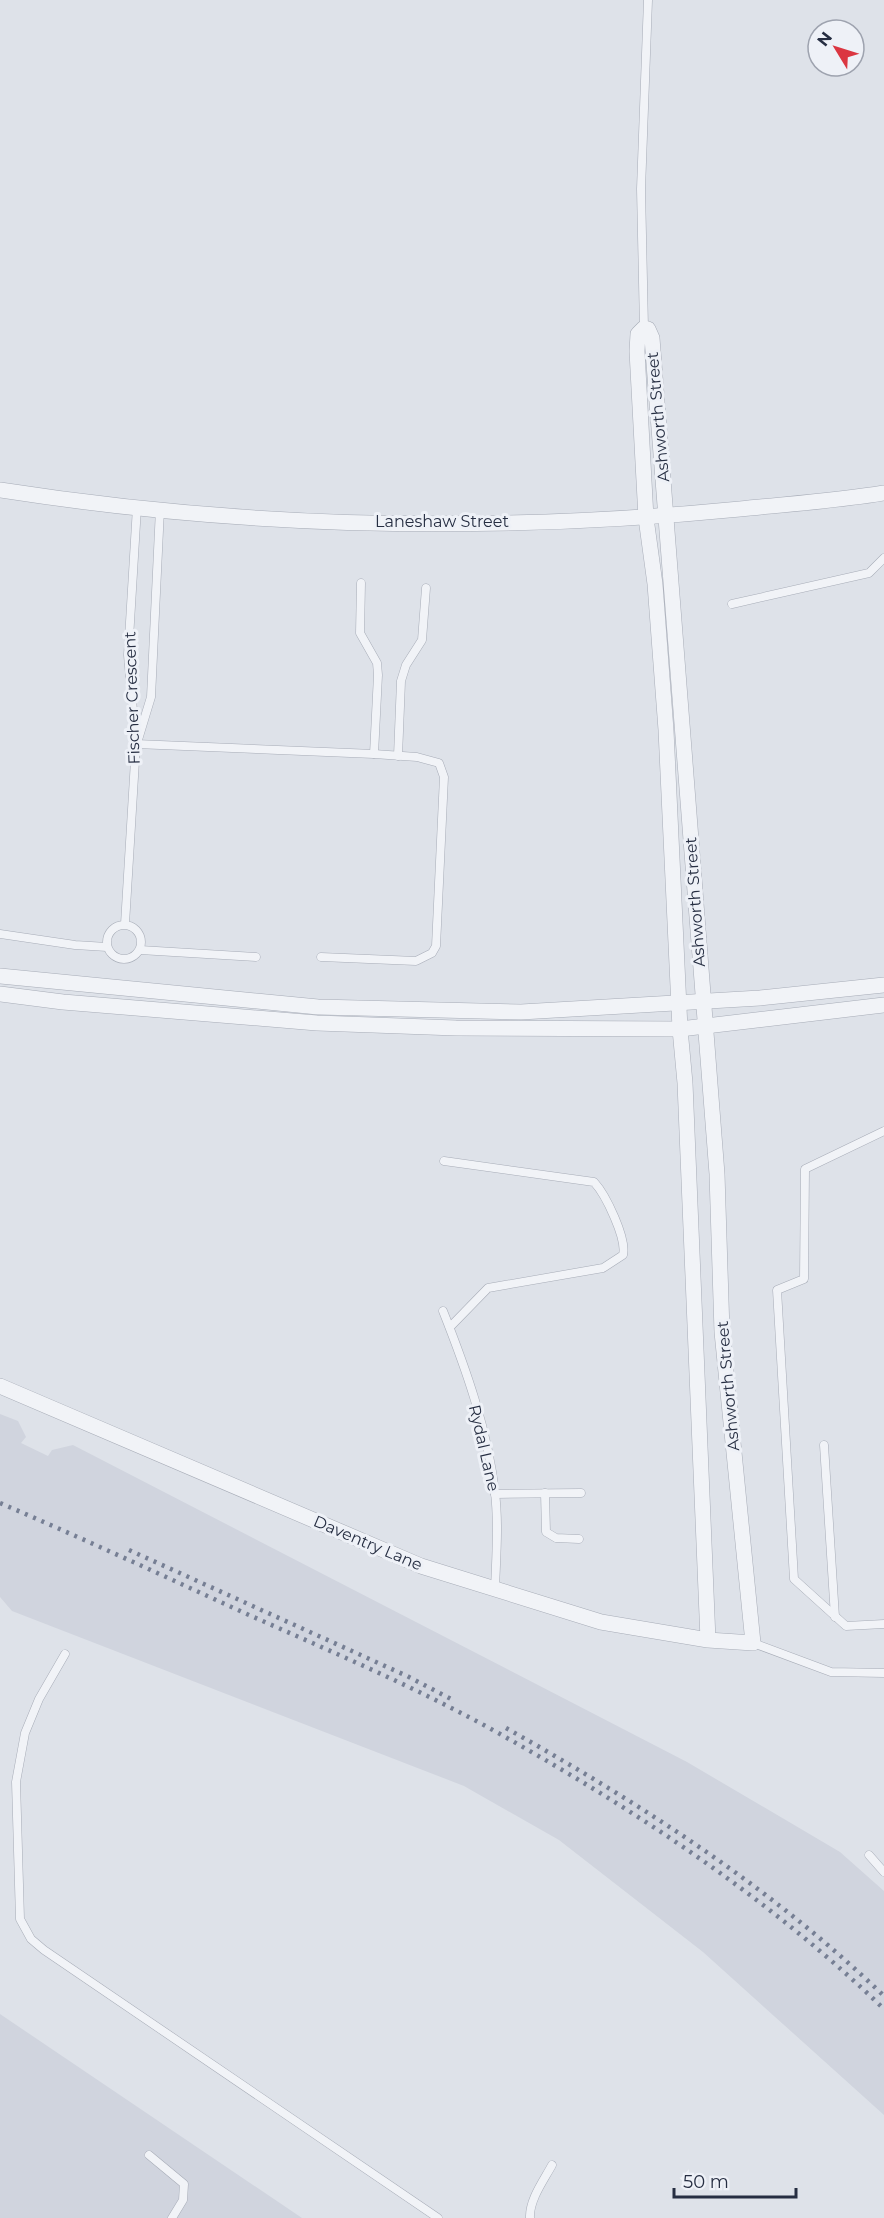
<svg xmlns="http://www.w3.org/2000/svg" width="884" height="2218" viewBox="0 0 884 2218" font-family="Montserrat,sans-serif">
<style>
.built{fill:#d0d4de}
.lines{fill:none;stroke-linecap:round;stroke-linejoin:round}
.service-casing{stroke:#a7acb7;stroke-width:9}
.minor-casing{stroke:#a7acb7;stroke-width:16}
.service{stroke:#f1f3f7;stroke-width:8}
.minor{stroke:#f1f3f7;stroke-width:15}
.rail{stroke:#767f94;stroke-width:4.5;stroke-dasharray:3 6;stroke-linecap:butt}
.labels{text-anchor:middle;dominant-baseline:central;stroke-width:6;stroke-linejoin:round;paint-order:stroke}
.street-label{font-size:16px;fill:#262e42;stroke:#eef1f7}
</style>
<rect width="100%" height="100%" fill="#dee2e9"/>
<g class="built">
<path d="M 0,1414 L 18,1421 L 26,1437 L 21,1443 L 48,1456 L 52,1450 L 73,1445 L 687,1762 L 840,1852 L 884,1891 L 884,2115 L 703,1952 L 559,1840 L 464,1786 L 12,1611 L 0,1597 Z"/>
<path d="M 0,2014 L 302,2218 L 0,2218 Z"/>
</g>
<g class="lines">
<defs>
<g id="service">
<path d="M 644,328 L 641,189 L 648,0"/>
<path d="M 361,583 L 360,633 L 377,663 L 378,675 L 374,754"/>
<path d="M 732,604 L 869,573 L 884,558"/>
<path d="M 137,743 L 151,697 L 160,509"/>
<path d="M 136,744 L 374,754 L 417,757 L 439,763 L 444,777 L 436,946 L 432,953 L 416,961 L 321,957"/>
<path d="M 398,756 L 401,681 L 406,665 L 422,640 L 426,588"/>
<path d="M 125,924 L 136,744 L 128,655 L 137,507"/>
<circle cx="124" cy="942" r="17"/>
<path d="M 0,934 L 75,945 L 107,947"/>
<path d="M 140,950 L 256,957"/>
<path d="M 884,1131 L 805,1169 L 804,1279 L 777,1290 L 794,1579 L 846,1626 L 884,1624"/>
<path d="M 444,1161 L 594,1182 C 606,1195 627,1239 623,1255 L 603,1268 L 488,1288 L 450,1327"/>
<path d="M 443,1311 C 466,1369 488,1431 495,1493 C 499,1524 496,1558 495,1590"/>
<path d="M 824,1445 L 835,1617"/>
<path d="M 545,1493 L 546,1532 L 556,1538 L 579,1539"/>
<path d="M 495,1494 L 581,1493"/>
<path d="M 753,1643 L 831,1672 L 884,1673"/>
<path d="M 65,1654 L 39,1699 L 25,1733 L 16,1782 L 20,1919 L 31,1939 L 44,1950 L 438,2218"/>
<path d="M 869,1855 L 884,1872"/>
<path d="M 149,2155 L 184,2184 L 183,2200 L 172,2218"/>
<path d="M 530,2218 C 529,2200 544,2180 552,2165"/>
</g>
<g id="minor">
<path d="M 0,490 C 243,528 495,533 740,509 C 788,504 837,501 884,493"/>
<path d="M 0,976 L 318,1007 L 521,1012 L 760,998 L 884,985"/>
<path d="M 0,994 L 63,1002 L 317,1023 L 456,1028 L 680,1029 L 884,1005"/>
<path d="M 0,1386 L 421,1566 L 601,1622 L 708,1640 L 753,1643 L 722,1332 L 717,1174 L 652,338 L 648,329 L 644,328 L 638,334 L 637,351 L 646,518 L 655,584 L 666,730 L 680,1029 L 685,1083 L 708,1640"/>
</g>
</defs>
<use href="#service" class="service-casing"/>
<use href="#minor" class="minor-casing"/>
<use href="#service" class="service"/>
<use href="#minor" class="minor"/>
<g class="rail">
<path d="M 0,1503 C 84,1539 166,1577 249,1615 C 330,1651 413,1686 491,1729 C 631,1807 768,1897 884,2009"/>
<path d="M 129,1550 L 407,1676 L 453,1700"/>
<path d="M 506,1728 C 641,1804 772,1888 884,1996"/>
</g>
</g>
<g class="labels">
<g class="street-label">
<text transform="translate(658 417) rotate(-95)">Ashworth Street</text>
<text x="442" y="521">Laneshaw Street</text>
<text transform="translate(132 698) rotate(-92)">Fischer Crescent</text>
<text transform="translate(695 902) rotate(-94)">Ashworth Street</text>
<text transform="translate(728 1386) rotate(-95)">Ashworth Street</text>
<text transform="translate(484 1448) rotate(77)">Rydal Lane</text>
<text transform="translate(368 1543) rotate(23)">Daventry Lane</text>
</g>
</g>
<g transform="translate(836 48) rotate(308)"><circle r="28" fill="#eef1f7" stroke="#9ea3af" stroke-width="1.5"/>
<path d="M0-4.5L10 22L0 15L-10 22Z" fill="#db3641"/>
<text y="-9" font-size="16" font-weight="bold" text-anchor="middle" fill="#262e42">N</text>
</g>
<path d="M674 2188v9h122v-9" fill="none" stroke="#262e42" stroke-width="3"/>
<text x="683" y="2188" font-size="18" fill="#262e42" stroke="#eef1f7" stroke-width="4.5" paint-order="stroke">50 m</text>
</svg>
